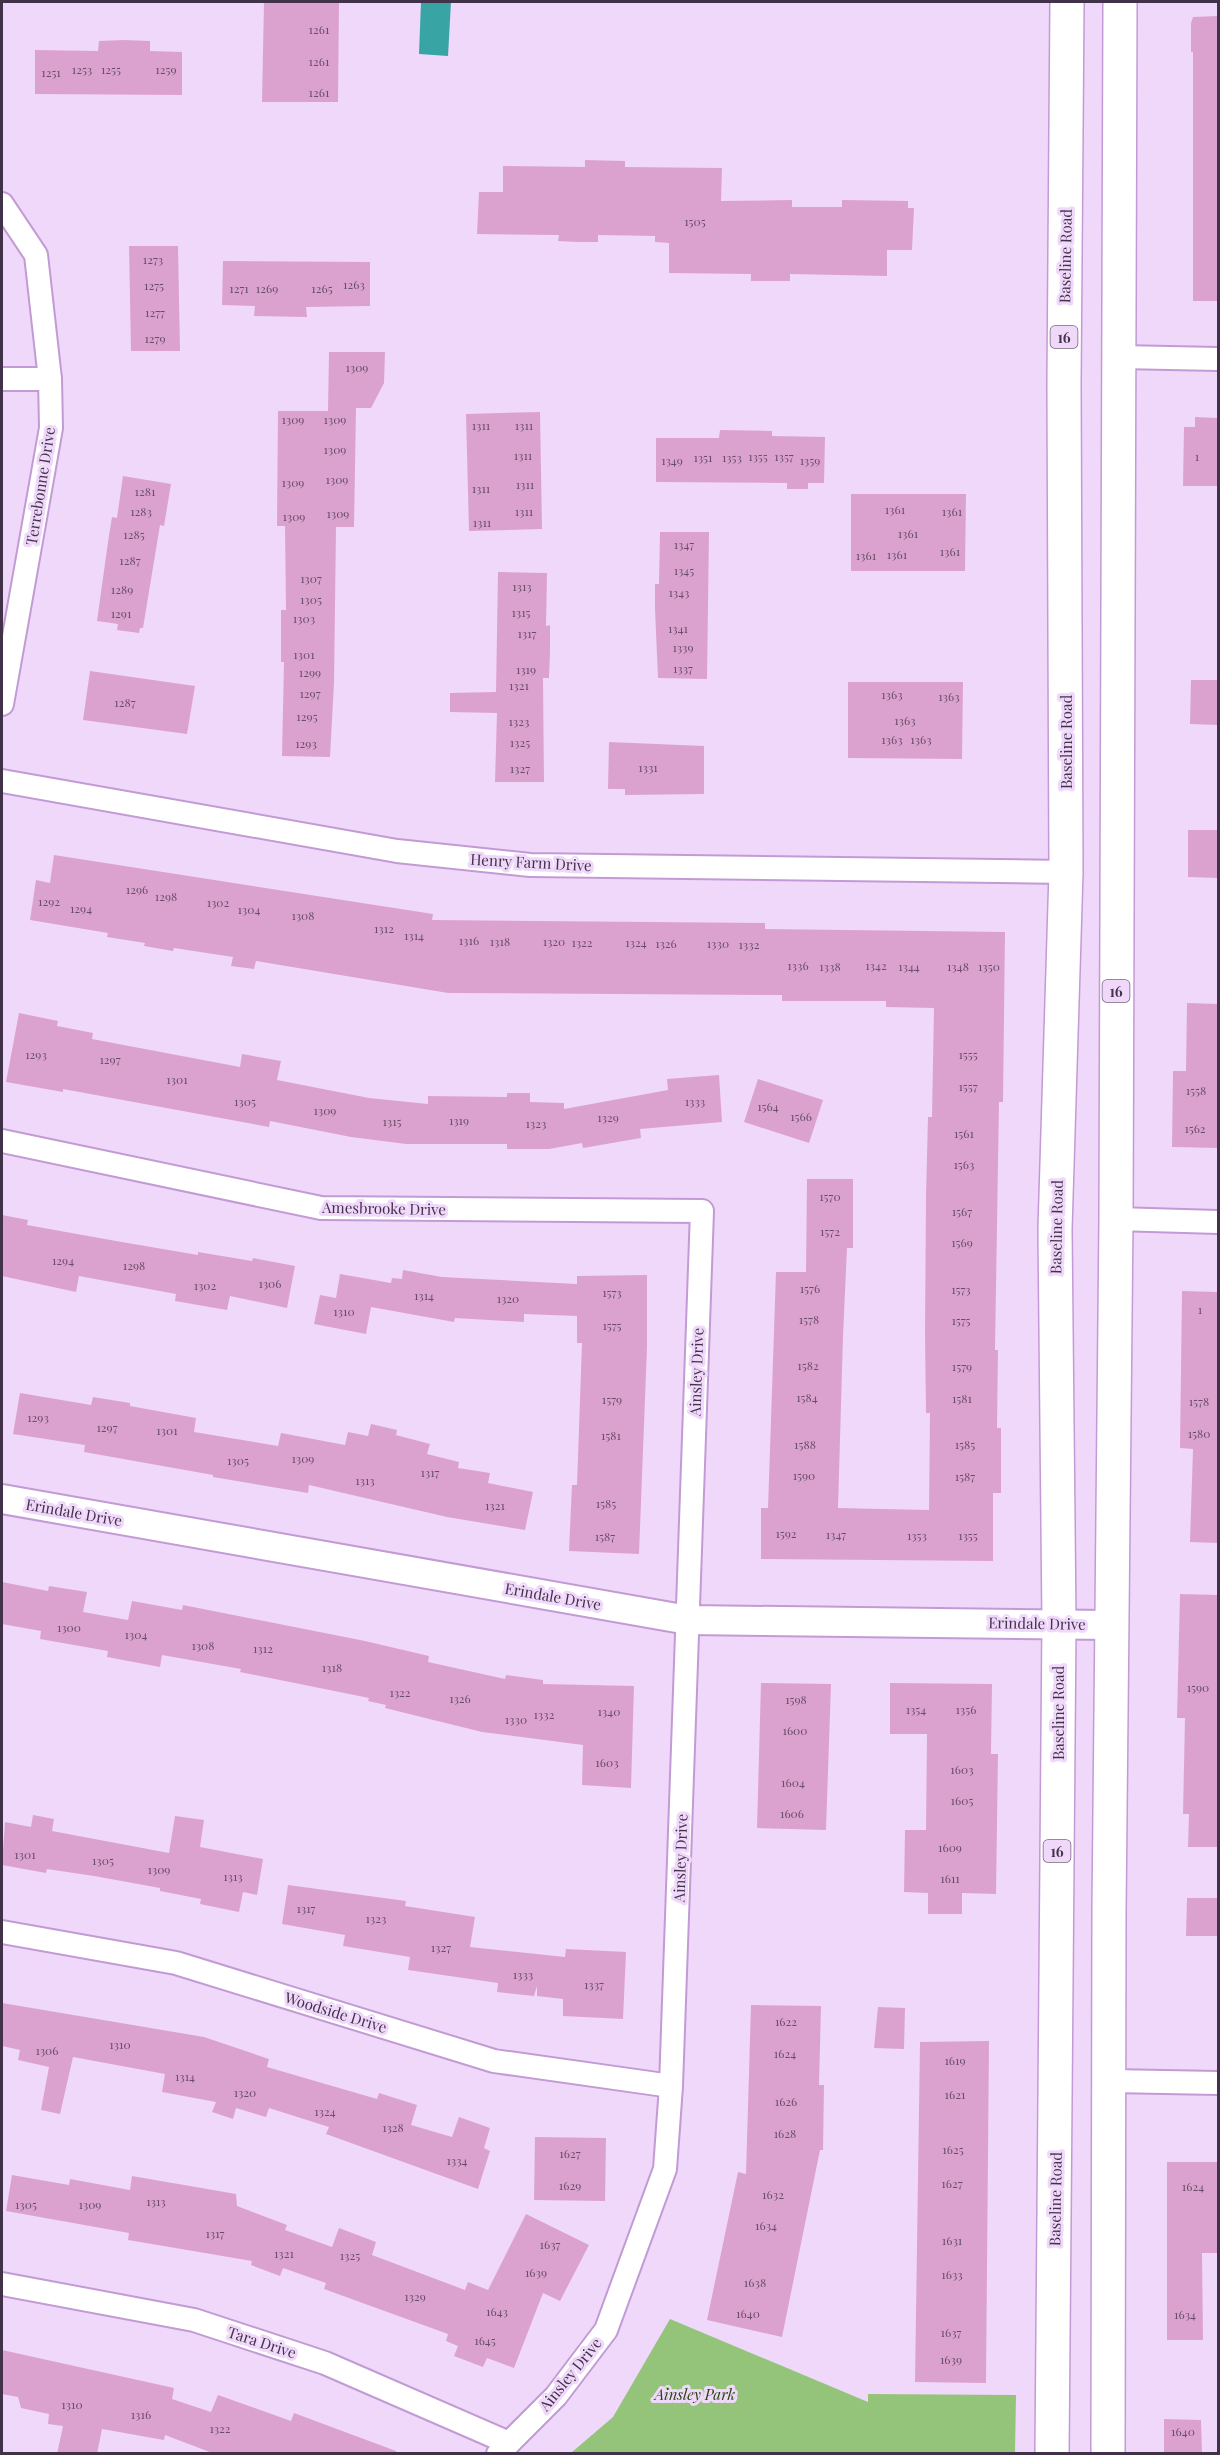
<svg xmlns="http://www.w3.org/2000/svg" width="1220" height="2455" viewBox="0 0 1220 2455" font-family="'Playfair Display',serif">
<style>
.green{fill:#94c479}
.water{fill:#39a4a4}
.building{fill:#dca2cf}
.lines{fill:none;stroke-linecap:round;stroke-linejoin:round}
.minor-casing{stroke:#c29bd4;stroke-width:26}
.tertiary-casing{stroke:#c29bd4;stroke-width:32}
.primary-casing{stroke:#c29bd4;stroke-width:36}
.minor{stroke:#fff;stroke-width:22}
.tertiary{stroke:#fff;stroke-width:28}
.primary{stroke:#fff;stroke-width:33}
.labels{text-anchor:middle;dominant-baseline:central;stroke-width:6;stroke-linejoin:round;paint-order:stroke}
.number-label{font-size:12px;fill:#684e6a}
.shield{fill:#f0d8fb;stroke:#76647e;stroke-width:1.5}
.shield-label{font-size:14px;font-weight:bold;fill:#423249}
.street-label{font-size:15px;fill:#423249;stroke:#f0d8fb}
.park-label{font-size:15px;font-style:italic;fill:#25450e;stroke:#f0d8fb}
</style>
<rect width="100%" height="100%" fill="#f0d8fb"/>
<path class="green" d="M 670,2319 L 868,2402 L 868,2394 L 1016,2395 L 1015,2453 L 571,2453 L 613,2417 Z"/>
<path class="water" d="M 421,2 L 451,2 L 448,56 L 419,54 Z"/>
<g class="building">
<path d="M 264,2 L 339,2 L 338,102 L 262,102 Z"/>
<path d="M 1218,16 L 1218,301 L 1193,301 L 1193,52 L 1191,52 L 1191,23 L 1193,17 Z"/>
<path d="M 124,40 L 150,41 L 150,51 L 182,52 L 182,95 L 35,94 L 35,50 L 98,51 L 99,41 Z"/>
<path d="M 585,160 L 625,161 L 625,167 L 722,168 L 721,201 L 792,200 L 792,207 L 842,207 L 842,200 L 908,201 L 908,208 L 914,208 L 912,250 L 887,250 L 887,276 L 790,274 L 790,281 L 751,281 L 751,274 L 669,273 L 669,243 L 655,242 L 655,236 L 598,235 L 598,242 L 577,242 L 558,241 L 559,235 L 477,234 L 479,192 L 503,192 L 503,166 L 585,167 Z"/>
<path d="M 129,246 L 178,246 L 180,351 L 131,351 Z"/>
<path d="M 223,261 L 370,262 L 370,306 L 306,307 L 307,317 L 254,316 L 255,306 L 222,305 Z"/>
<path d="M 329,352 L 385,352 L 384,383 L 371,408 L 356,408 L 354,527 L 336,527 L 334,683 L 330,757 L 282,756 L 284,662 L 281,662 L 281,610 L 286,610 L 285,526 L 277,526 L 278,411 L 328,411 Z"/>
<path d="M 540,412 L 542,529 L 469,531 L 466,414 Z"/>
<path d="M 1195,417 L 1218,418 L 1218,486 L 1183,486 L 1184,427 L 1195,427 Z"/>
<path d="M 720,430 L 772,431 L 772,436 L 825,437 L 824,483 L 808,483 L 808,489 L 787,489 L 787,483 L 656,482 L 656,438 L 719,438 Z"/>
<path d="M 123,476 L 171,484 L 164,526 L 160,525 L 143,628 L 140,628 L 139,633 L 117,630 L 118,624 L 97,621 L 108,542 L 112,517 L 117,518 Z"/>
<path d="M 851,494 L 966,494 L 965,571 L 851,571 Z"/>
<path d="M 660,532 L 709,532 L 707,679 L 658,678 L 655,609 L 655,584 L 659,584 Z"/>
<path d="M 498,572 L 547,573 L 546,626 L 550,625 L 550,652 L 549,678 L 543,678 L 544,782 L 495,782 L 497,713 L 450,712 L 450,693 L 496,692 Z"/>
<path d="M 90,671 L 195,686 L 187,734 L 83,720 Z"/>
<path d="M 1191,680 L 1218,680 L 1218,725 L 1190,724 Z"/>
<path d="M 848,682 L 963,682 L 962,759 L 848,758 Z"/>
<path d="M 609,742 L 704,746 L 704,794 L 625,795 L 625,789 L 608,789 Z"/>
<path d="M 1188,830 L 1218,830 L 1218,878 L 1188,877 Z"/>
<path d="M 54,855 L 433,914 L 432,920 L 765,923 L 765,929 L 1005,932 L 1003,1102 L 999,1102 L 995,1350 L 998,1350 L 997,1428 L 1001,1428 L 1001,1493 L 993,1493 L 993,1561 L 761,1559 L 761,1508 L 768,1508 L 776,1272 L 806,1272 L 807,1179 L 853,1179 L 853,1248 L 847,1248 L 843,1336 L 838,1508 L 929,1510 L 930,1413 L 926,1413 L 925,1334 L 926,1195 L 928,1117 L 932,1117 L 934,1008 L 886,1007 L 886,1001 L 782,1001 L 782,995 L 448,993 L 256,961 L 254,969 L 231,966 L 233,957 L 174,948 L 173,951 L 144,946 L 145,943 L 107,937 L 108,933 L 30,920 L 36,880 L 50,883 Z"/>
<path d="M 1187,1003 L 1218,1004 L 1218,1148 L 1172,1147 L 1173,1071 L 1186,1071 Z"/>
<path d="M 19,1013 L 58,1021 L 57,1026 L 93,1033 L 92,1039 L 240,1067 L 242,1054 L 281,1061 L 277,1080 L 369,1098 L 428,1104 L 428,1096 L 507,1097 L 507,1093 L 530,1093 L 530,1102 L 564,1103 L 564,1109 L 668,1090 L 667,1079 L 719,1075 L 722,1122 L 640,1129 L 641,1138 L 583,1148 L 582,1143 L 549,1149 L 507,1149 L 507,1144 L 406,1144 L 351,1137 L 270,1121 L 269,1127 L 63,1089 L 63,1092 L 6,1082 Z"/>
<path d="M 758,1079 L 823,1100 L 809,1143 L 744,1122 Z"/>
<path d="M 2,1215 L 28,1220 L 27,1225 L 116,1241 L 198,1255 L 198,1252 L 252,1261 L 253,1258 L 295,1266 L 287,1308 L 230,1296 L 227,1310 L 175,1301 L 176,1294 L 79,1276 L 76,1292 L 2,1276 Z"/>
<path d="M 403,1270 L 442,1277 L 577,1284 L 577,1276 L 647,1275 L 647,1347 L 639,1554 L 569,1551 L 572,1485 L 577,1485 L 582,1343 L 577,1343 L 577,1316 L 524,1314 L 524,1322 L 455,1318 L 454,1322 L 371,1307 L 366,1334 L 314,1324 L 320,1295 L 336,1298 L 340,1274 L 391,1283 L 392,1278 L 402,1279 Z"/>
<path d="M 1182,1291 L 1218,1292 L 1218,1543 L 1190,1542 L 1193,1449 L 1180,1448 Z"/>
<path d="M 20,1393 L 91,1405 L 93,1397 L 130,1403 L 130,1406 L 196,1418 L 194,1432 L 278,1446 L 281,1433 L 345,1445 L 348,1432 L 368,1436 L 371,1424 L 397,1430 L 396,1435 L 430,1444 L 427,1454 L 459,1462 L 458,1468 L 490,1473 L 488,1483 L 533,1492 L 525,1530 L 447,1517 L 309,1485 L 308,1493 L 213,1477 L 213,1475 L 84,1452 L 85,1445 L 13,1434 Z"/>
<path d="M 2,1582 L 48,1591 L 49,1586 L 87,1592 L 83,1612 L 128,1620 L 132,1601 L 182,1610 L 183,1605 L 365,1641 L 429,1656 L 428,1662 L 505,1679 L 506,1675 L 543,1680 L 543,1684 L 634,1686 L 631,1788 L 582,1785 L 583,1745 L 482,1732 L 385,1708 L 386,1705 L 368,1701 L 369,1698 L 240,1672 L 241,1669 L 162,1655 L 160,1667 L 107,1657 L 108,1651 L 40,1639 L 41,1631 L 2,1624 Z"/>
<path d="M 1180,1594 L 1218,1595 L 1218,1847 L 1188,1847 L 1189,1814 L 1183,1814 L 1185,1718 L 1177,1718 Z"/>
<path d="M 761,1683 L 831,1684 L 826,1830 L 757,1828 Z"/>
<path d="M 890,1683 L 992,1684 L 991,1754 L 998,1754 L 996,1894 L 962,1893 L 962,1914 L 928,1914 L 928,1893 L 904,1892 L 905,1830 L 926,1830 L 927,1734 L 890,1734 Z"/>
<path d="M 33,1815 L 54,1819 L 52,1831 L 169,1853 L 175,1816 L 204,1820 L 200,1847 L 263,1859 L 257,1895 L 243,1892 L 239,1912 L 200,1904 L 201,1899 L 160,1891 L 160,1888 L 94,1876 L 47,1869 L 46,1873 L 2,1865 L 5,1822 L 31,1827 Z"/>
<path d="M 288,1885 L 406,1901 L 405,1906 L 475,1917 L 470,1947 L 565,1957 L 566,1949 L 626,1952 L 623,2019 L 563,2016 L 563,1999 L 537,1996 L 537,1986 L 534,1996 L 497,1992 L 498,1983 L 408,1970 L 410,1957 L 343,1946 L 345,1935 L 282,1924 Z"/>
<path d="M 1187,1898 L 1218,1898 L 1218,1936 L 1186,1936 Z"/>
<path d="M 2,2003 L 204,2037 L 269,2059 L 267,2067 L 377,2099 L 379,2093 L 417,2105 L 411,2125 L 452,2137 L 459,2117 L 490,2128 L 484,2148 L 490,2151 L 478,2189 L 326,2134 L 329,2127 L 269,2108 L 266,2117 L 236,2108 L 233,2119 L 212,2112 L 216,2102 L 162,2092 L 165,2074 L 73,2057 L 60,2114 L 41,2110 L 49,2067 L 18,2060 L 20,2050 L 2,2046 Z"/>
<path d="M 751,2005 L 821,2006 L 819,2085 L 824,2085 L 823,2150 L 820,2150 L 782,2337 L 707,2320 L 738,2172 L 746,2174 Z"/>
<path d="M 878,2007 L 905,2008 L 904,2049 L 874,2048 Z"/>
<path d="M 989,2041 L 986,2383 L 915,2382 L 920,2042 Z"/>
<path d="M 535,2137 L 606,2138 L 605,2201 L 534,2200 Z"/>
<path d="M 1167,2162 L 1218,2162 L 1218,2253 L 1202,2253 L 1203,2340 L 1167,2340 Z"/>
<path d="M 12,2175 L 69,2185 L 70,2179 L 130,2190 L 132,2176 L 236,2194 L 237,2206 L 287,2225 L 285,2230 L 332,2247 L 339,2228 L 376,2242 L 372,2255 L 465,2290 L 468,2282 L 488,2290 L 526,2214 L 589,2245 L 560,2301 L 543,2293 L 514,2368 L 487,2358 L 483,2367 L 454,2356 L 458,2346 L 446,2341 L 448,2334 L 324,2289 L 326,2283 L 283,2268 L 280,2276 L 251,2265 L 252,2261 L 128,2240 L 129,2233 L 6,2211 Z"/>
<path d="M 2,2350 L 174,2388 L 172,2399 L 211,2412 L 218,2395 L 291,2421 L 294,2413 L 396,2451 L 396,2454 L 215,2454 L 165,2435 L 164,2440 L 102,2429 L 97,2454 L 57,2454 L 63,2426 L 48,2424 L 49,2414 L 21,2408 L 18,2397 L 2,2394 Z"/>
<path d="M 1164,2419 L 1201,2420 L 1202,2454 L 1164,2454 Z"/>
</g>
<g class="lines">
<defs>
<g id="minor">
<path d="M 2,204 L 36,255 L 50,379 L 51,428 L 2,704"/>
<path d="M 1120,357 L 1218,359"/>
<path d="M 2,379 L 50,379"/>
<path d="M 2,781 L 397,851 L 530,865 L 1066,872"/>
<path d="M 2,1141 L 321,1208 L 702,1211 L 671,2086 L 665,2169 L 606,2330 L 556,2396 L 498,2454"/>
<path d="M 1116,1219 L 1218,1222"/>
<path d="M 2,1932 L 176,1963 L 494,2061 L 671,2086"/>
<path d="M 1110,2081 L 1218,2083"/>
<path d="M 2,2284 L 194,2320 L 325,2363 L 509,2443"/>
</g>
<path id="tertiary" d="M 2,1499 L 688,1620 L 1111,1625"/>
<g id="primary">
<path d="M 1052,2454 L 1059,1622 L 1055,1229 L 1066,872 L 1064,384 L 1067,2"/>
<path d="M 1108,2454 L 1109,1911 L 1116,1219 L 1120,2"/>
</g>
</defs>
<use href="#minor" class="minor-casing"/>
<use href="#tertiary" class="tertiary-casing"/>
<use href="#primary" class="primary-casing"/>
<use href="#minor" class="minor"/>
<use href="#tertiary" class="tertiary"/>
<use href="#primary" class="primary"/>
</g>
<g class="labels">
<g class="number-label">
<text x="319" y="29">1261</text>
<text x="319" y="61">1261</text>
<text x="82" y="69">1253</text>
<text x="111" y="69">1255</text>
<text x="166" y="69">1259</text>
<text x="51" y="72">1251</text>
<text x="319" y="92">1261</text>
<text x="695" y="221">1505</text>
<text x="153" y="259">1273</text>
<text x="354" y="284">1263</text>
<text x="154" y="285">1275</text>
<text x="239" y="288">1271</text>
<text x="267" y="288">1269</text>
<text x="322" y="288">1265</text>
<text x="155" y="312">1277</text>
<text x="155" y="338">1279</text>
<text x="357" y="367">1309</text>
<text x="293" y="419">1309</text>
<text x="335" y="419">1309</text>
<text x="481" y="425">1311</text>
<text x="524" y="425">1311</text>
<text x="335" y="449">1309</text>
<text x="523" y="455">1311</text>
<text x="758" y="456">1355</text>
<text x="784" y="456">1357</text>
<text x="1197" y="456">1</text>
<text x="703" y="457">1351</text>
<text x="732" y="457">1353</text>
<text x="672" y="460">1349</text>
<text x="810" y="460">1359</text>
<text x="337" y="479">1309</text>
<text x="293" y="482">1309</text>
<text x="525" y="484">1311</text>
<text x="481" y="488">1311</text>
<text x="145" y="491">1281</text>
<text x="895" y="509">1361</text>
<text x="141" y="511">1283</text>
<text x="524" y="511">1311</text>
<text x="952" y="511">1361</text>
<text x="338" y="513">1309</text>
<text x="294" y="516">1309</text>
<text x="482" y="522">1311</text>
<text x="908" y="533">1361</text>
<text x="134" y="534">1285</text>
<text x="684" y="544">1347</text>
<text x="950" y="551">1361</text>
<text x="897" y="554">1361</text>
<text x="866" y="555">1361</text>
<text x="130" y="560">1287</text>
<text x="684" y="570">1345</text>
<text x="311" y="578">1307</text>
<text x="522" y="586">1313</text>
<text x="122" y="589">1289</text>
<text x="679" y="592">1343</text>
<text x="311" y="599">1305</text>
<text x="521" y="612">1315</text>
<text x="121" y="613">1291</text>
<text x="304" y="618">1303</text>
<text x="678" y="628">1341</text>
<text x="527" y="633">1317</text>
<text x="683" y="647">1339</text>
<text x="304" y="654">1301</text>
<text x="683" y="668">1337</text>
<text x="526" y="669">1319</text>
<text x="310" y="672">1299</text>
<text x="519" y="685">1321</text>
<text x="310" y="693">1297</text>
<text x="892" y="694">1363</text>
<text x="949" y="696">1363</text>
<text x="125" y="702">1287</text>
<text x="307" y="716">1295</text>
<text x="905" y="720">1363</text>
<text x="519" y="721">1323</text>
<text x="892" y="739">1363</text>
<text x="921" y="739">1363</text>
<text x="520" y="742">1325</text>
<text x="306" y="743">1293</text>
<text x="648" y="767">1331</text>
<text x="520" y="768">1327</text>
<text x="137" y="889">1296</text>
<text x="166" y="896">1298</text>
<text x="49" y="901">1292</text>
<text x="218" y="902">1302</text>
<text x="81" y="908">1294</text>
<text x="249" y="909">1304</text>
<text x="303" y="915">1308</text>
<text x="384" y="928">1312</text>
<text x="414" y="935">1314</text>
<text x="469" y="940">1316</text>
<text x="500" y="941">1318</text>
<text x="554" y="941">1320</text>
<text x="582" y="942">1322</text>
<text x="636" y="942">1324</text>
<text x="666" y="943">1326</text>
<text x="718" y="943">1330</text>
<text x="749" y="944">1332</text>
<text x="798" y="965">1336</text>
<text x="876" y="965">1342</text>
<text x="830" y="966">1338</text>
<text x="909" y="966">1344</text>
<text x="958" y="966">1348</text>
<text x="989" y="966">1350</text>
<text x="36" y="1054">1293</text>
<text x="968" y="1054">1555</text>
<text x="110" y="1059">1297</text>
<text x="177" y="1079">1301</text>
<text x="968" y="1086">1557</text>
<text x="1196" y="1090">1558</text>
<text x="245" y="1101">1305</text>
<text x="695" y="1101">1333</text>
<text x="768" y="1106">1564</text>
<text x="325" y="1110">1309</text>
<text x="801" y="1116">1566</text>
<text x="608" y="1117">1329</text>
<text x="459" y="1120">1319</text>
<text x="392" y="1121">1315</text>
<text x="536" y="1123">1323</text>
<text x="1195" y="1128">1562</text>
<text x="964" y="1133">1561</text>
<text x="964" y="1164">1563</text>
<text x="830" y="1196">1570</text>
<text x="962" y="1211">1567</text>
<text x="830" y="1231">1572</text>
<text x="962" y="1242">1569</text>
<text x="63" y="1260">1294</text>
<text x="134" y="1265">1298</text>
<text x="270" y="1283">1306</text>
<text x="205" y="1285">1302</text>
<text x="810" y="1288">1576</text>
<text x="961" y="1289">1573</text>
<text x="612" y="1292">1573</text>
<text x="424" y="1295">1314</text>
<text x="508" y="1298">1320</text>
<text x="1200" y="1309">1</text>
<text x="344" y="1311">1310</text>
<text x="809" y="1319">1578</text>
<text x="961" y="1320">1575</text>
<text x="612" y="1325">1575</text>
<text x="808" y="1365">1582</text>
<text x="962" y="1366">1579</text>
<text x="807" y="1397">1584</text>
<text x="962" y="1398">1581</text>
<text x="612" y="1399">1579</text>
<text x="1199" y="1401">1578</text>
<text x="38" y="1417">1293</text>
<text x="107" y="1427">1297</text>
<text x="167" y="1430">1301</text>
<text x="1199" y="1433">1580</text>
<text x="611" y="1435">1581</text>
<text x="805" y="1444">1588</text>
<text x="965" y="1444">1585</text>
<text x="303" y="1458">1309</text>
<text x="238" y="1460">1305</text>
<text x="430" y="1472">1317</text>
<text x="804" y="1475">1590</text>
<text x="965" y="1476">1587</text>
<text x="365" y="1480">1313</text>
<text x="606" y="1503">1585</text>
<text x="495" y="1505">1321</text>
<text x="786" y="1533">1592</text>
<text x="836" y="1534">1347</text>
<text x="917" y="1535">1353</text>
<text x="968" y="1535">1355</text>
<text x="605" y="1536">1587</text>
<text x="69" y="1627">1300</text>
<text x="136" y="1634">1304</text>
<text x="203" y="1645">1308</text>
<text x="263" y="1648">1312</text>
<text x="332" y="1667">1318</text>
<text x="1198" y="1687">1590</text>
<text x="400" y="1692">1322</text>
<text x="460" y="1698">1326</text>
<text x="796" y="1699">1598</text>
<text x="916" y="1709">1354</text>
<text x="966" y="1709">1356</text>
<text x="609" y="1711">1340</text>
<text x="544" y="1714">1332</text>
<text x="516" y="1719">1330</text>
<text x="795" y="1730">1600</text>
<text x="607" y="1762">1603</text>
<text x="962" y="1769">1603</text>
<text x="793" y="1782">1604</text>
<text x="962" y="1800">1605</text>
<text x="792" y="1813">1606</text>
<text x="950" y="1847">1609</text>
<text x="25" y="1854">1301</text>
<text x="103" y="1860">1305</text>
<text x="159" y="1869">1309</text>
<text x="233" y="1876">1313</text>
<text x="950" y="1878">1611</text>
<text x="306" y="1908">1317</text>
<text x="376" y="1918">1323</text>
<text x="441" y="1947">1327</text>
<text x="523" y="1974">1333</text>
<text x="594" y="1984">1337</text>
<text x="786" y="2021">1622</text>
<text x="120" y="2044">1310</text>
<text x="47" y="2050">1306</text>
<text x="785" y="2053">1624</text>
<text x="955" y="2060">1619</text>
<text x="185" y="2076">1314</text>
<text x="245" y="2092">1320</text>
<text x="955" y="2094">1621</text>
<text x="786" y="2101">1626</text>
<text x="325" y="2111">1324</text>
<text x="393" y="2127">1328</text>
<text x="785" y="2133">1628</text>
<text x="953" y="2149">1625</text>
<text x="570" y="2153">1627</text>
<text x="457" y="2160">1334</text>
<text x="952" y="2183">1627</text>
<text x="570" y="2185">1629</text>
<text x="1193" y="2186">1624</text>
<text x="773" y="2194">1632</text>
<text x="156" y="2201">1313</text>
<text x="26" y="2204">1305</text>
<text x="90" y="2204">1309</text>
<text x="766" y="2225">1634</text>
<text x="215" y="2233">1317</text>
<text x="952" y="2240">1631</text>
<text x="550" y="2244">1637</text>
<text x="284" y="2253">1321</text>
<text x="350" y="2255">1325</text>
<text x="536" y="2272">1639</text>
<text x="952" y="2274">1633</text>
<text x="755" y="2282">1638</text>
<text x="415" y="2296">1329</text>
<text x="497" y="2311">1643</text>
<text x="748" y="2313">1640</text>
<text x="1185" y="2314">1634</text>
<text x="951" y="2332">1637</text>
<text x="485" y="2340">1645</text>
<text x="951" y="2359">1639</text>
<text x="72" y="2404">1310</text>
<text x="141" y="2414">1316</text>
<text x="220" y="2428">1322</text>
<text x="1183" y="2431">1640</text>
</g>
<g class="shield">
<rect x="1050.5" y="326" width="27" height="22" rx="4.5"/>
<rect x="1102.5" y="980" width="27" height="22" rx="4.5"/>
<rect x="1043.5" y="1840" width="27" height="22" rx="4.5"/>
</g>
<g class="shield-label">
<text x="1064" y="337">16</text>
<text x="1116" y="991">16</text>
<text x="1057" y="1851">16</text>
</g>
<g class="street-label">
<text transform="translate(1065 256) rotate(-89)">Baseline Road</text>
<text transform="translate(40 486) rotate(-81)">Terrebonne Drive</text>
<text transform="translate(1066 742) rotate(-90)">Baseline Road</text>
<text transform="translate(531 862) rotate(3)">Henry Farm Drive</text>
<text transform="translate(384 1208) rotate(1)">Amesbrooke Drive</text>
<text transform="translate(1056 1227) rotate(-89)">Baseline Road</text>
<text transform="translate(696 1372) rotate(-88)">Ainsley Drive</text>
<text transform="translate(74 1512) rotate(10)">Erindale Drive</text>
<text transform="translate(553 1596) rotate(10)">Erindale Drive</text>
<text transform="translate(1037 1623) rotate(1)">Erindale Drive</text>
<text transform="translate(1058 1713) rotate(-90)">Baseline Road</text>
<text transform="translate(680 1858) rotate(-88)">Ainsley Drive</text>
<text transform="translate(336 2012) rotate(17)">Woodside Drive</text>
<text transform="translate(1055 2199) rotate(-89)">Baseline Road</text>
<text transform="translate(262 2342) rotate(18)">Tara Drive</text>
<text transform="translate(570 2374) rotate(-51)">Ainsley Drive</text>
</g>
<g class="park-label">
<text x="695" y="2394">Ainsley Park</text>
</g>
</g>
<rect width="1220" height="2455" fill="none" stroke="#423249" stroke-width="6"/>
</svg>
